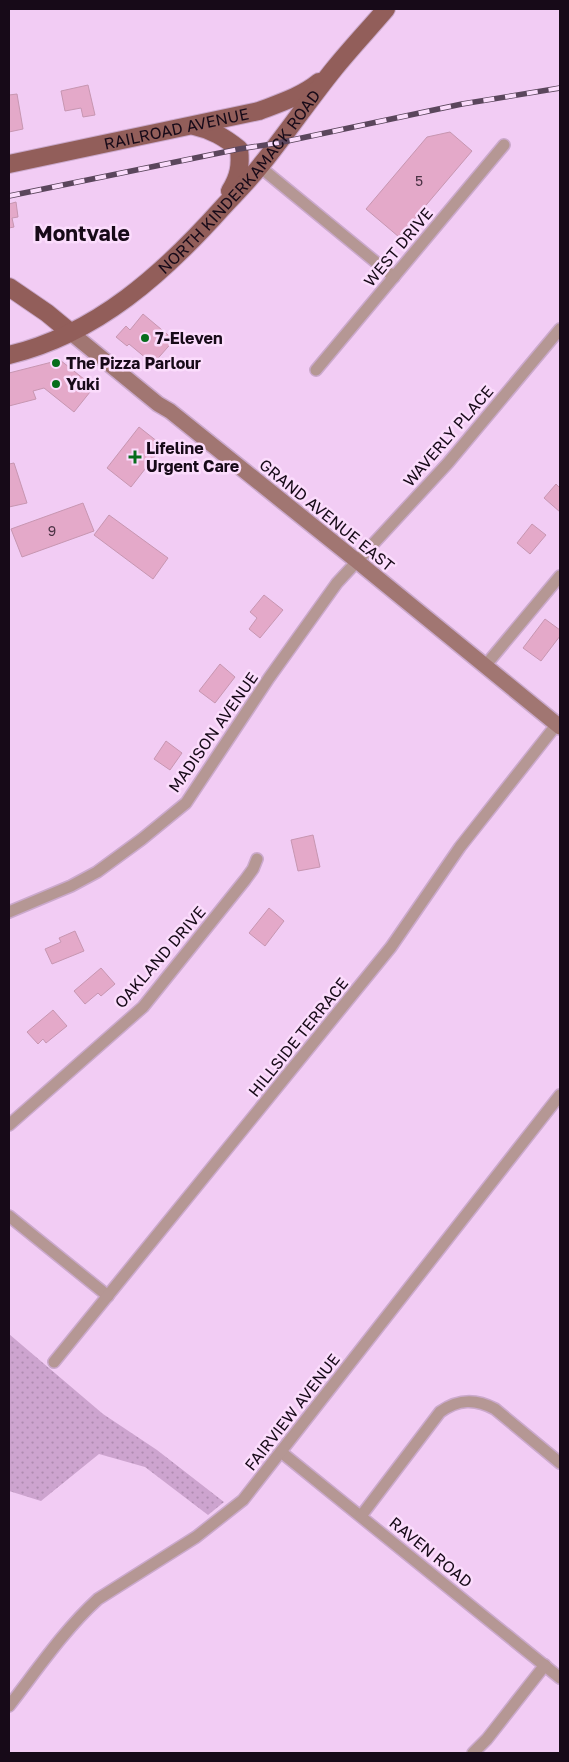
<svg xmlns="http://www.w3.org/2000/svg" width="569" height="1762" viewBox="0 0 569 1762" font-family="'Golos Text',sans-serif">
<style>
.park{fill:url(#park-dots)}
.building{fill:#e4a9c9;stroke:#c796b1}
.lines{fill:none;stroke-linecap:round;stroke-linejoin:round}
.minor-casing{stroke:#cba9cc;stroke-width:14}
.secondary-casing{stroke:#cba9cc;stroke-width:18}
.primary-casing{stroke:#cba9cc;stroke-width:20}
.minor{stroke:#b59794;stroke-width:11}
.secondary{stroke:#a17672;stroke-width:15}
.primary{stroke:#925e5a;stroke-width:18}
.rail-casing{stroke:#5b465c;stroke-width:5.5}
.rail{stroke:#fbdcfc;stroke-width:4;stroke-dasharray:11;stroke-linecap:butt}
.poi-dot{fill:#066d1b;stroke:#fbdcfc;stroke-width:2}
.labels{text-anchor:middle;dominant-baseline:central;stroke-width:5;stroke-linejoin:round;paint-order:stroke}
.number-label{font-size:14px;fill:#4a3244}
.street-label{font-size:16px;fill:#170a18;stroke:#fbdcfc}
.poi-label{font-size:16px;font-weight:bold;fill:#170a18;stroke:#fbdcfc;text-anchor:start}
.district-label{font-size:21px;font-weight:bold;fill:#170a18;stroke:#fbdcfc}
</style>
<defs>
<pattern id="park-dots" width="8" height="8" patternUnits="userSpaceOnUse" patternTransform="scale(1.25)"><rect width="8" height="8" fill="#cda4cf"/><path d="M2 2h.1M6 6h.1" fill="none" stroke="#af8cb1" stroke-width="1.8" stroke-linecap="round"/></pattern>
</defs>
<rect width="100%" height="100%" fill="#f2ccf4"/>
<path class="park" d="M 9,1334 L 103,1414 L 157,1450 L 224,1502 L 208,1515 L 145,1467 L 99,1454 L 41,1501 L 9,1491 Z"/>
<g class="building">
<path d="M 88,85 L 95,115 L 83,117 L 81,108 L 65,111 L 61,91 Z"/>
<path d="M 17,94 L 23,129 L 9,132 L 9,95 Z"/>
<path d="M 450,132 L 472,151 L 399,237 L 366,209 L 427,137 Z"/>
<path d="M 16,202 L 18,217 L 12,218 L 14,227 L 9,228 L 9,204 Z"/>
<path d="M 143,314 L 174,340 L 153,364 L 129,344 L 127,346 L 116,337 L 126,326 L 130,330 Z"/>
<path d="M 60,360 L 94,387 L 74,412 L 44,388 L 33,391 L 36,399 L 9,406 L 9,373 Z"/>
<path d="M 139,427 L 163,446 L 131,487 L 107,468 Z"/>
<path d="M 14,463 L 27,503 L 9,507 L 9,464 Z"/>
<path d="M 556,484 L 560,488 L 560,512 L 544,498 Z"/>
<path d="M 83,503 L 94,531 L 22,557 L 11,529 Z"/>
<path d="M 109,515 L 168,558 L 153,579 L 94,535 Z"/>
<path d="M 532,524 L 546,535 L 530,554 L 517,543 Z"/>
<path d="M 264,595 L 283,610 L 260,638 L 249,629 L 257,618 L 250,612 Z"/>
<path d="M 545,619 L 560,630 L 560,636 L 541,661 L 523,648 Z"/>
<path d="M 220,664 L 235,677 L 215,703 L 199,691 Z"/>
<path d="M 166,741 L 182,753 L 170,770 L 154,759 Z"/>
<path d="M 313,835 L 320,867 L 298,871 L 291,840 Z"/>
<path d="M 269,908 L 284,921 L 265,946 L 249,933 Z"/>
<path d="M 75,931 L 84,951 L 52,964 L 45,949 L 61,942 L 59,938 Z"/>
<path d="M 101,968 L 115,984 L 101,996 L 98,993 L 85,1004 L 74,991 Z"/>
<path d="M 53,1010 L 67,1026 L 46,1043 L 43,1039 L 38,1044 L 27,1032 Z"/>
</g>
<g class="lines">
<defs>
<g id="minor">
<path d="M 260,167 L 394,277"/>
<path d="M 316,370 L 504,145"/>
<path d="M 485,666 L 560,576"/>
<path d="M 9,912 L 71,886 L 97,872 L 142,839 L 186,803 L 269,678 L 337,583 L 448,463 L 560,329"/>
<path d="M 9,1125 L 143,1007 L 245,880 L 253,869 L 257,859"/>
<path d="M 9,1216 L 108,1296"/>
<path d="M 54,1362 L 391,947 L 460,847 L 557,724"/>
<path d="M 281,1452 L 560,1678"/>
<path d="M 361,1516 L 440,1412 C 458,1399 475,1398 495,1409 L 560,1463"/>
<path d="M 9,1706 C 37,1670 64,1630 98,1599 L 196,1537 L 243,1500 L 560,1095"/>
<path d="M 473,1753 L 487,1739 L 545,1665"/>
</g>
<path id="secondary" d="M 70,332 L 158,404 L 170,411 L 358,562 L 560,727"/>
<g id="primary">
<path d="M 194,126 C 212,130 224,137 239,149 C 241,165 239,177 230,191"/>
<path id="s1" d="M 9,164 L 259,111 C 280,103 302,96 319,82"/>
<path d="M 9,287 L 47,313 L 70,332"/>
<path id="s2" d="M 9,355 C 97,334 164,273 223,207 C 236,193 249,180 261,165 C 286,134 309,100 334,69 C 351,48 369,29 386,9"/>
</g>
</defs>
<use href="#minor" class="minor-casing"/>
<use href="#secondary" class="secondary-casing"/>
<use href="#primary" class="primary-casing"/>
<use href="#minor" class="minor"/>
<use href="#secondary" class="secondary"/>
<use href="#primary" class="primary"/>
<defs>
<path id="rail" d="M 9,196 L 239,149 L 278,143 L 462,104 L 560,88"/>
</defs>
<use href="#rail" class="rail-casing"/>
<use href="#rail" class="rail"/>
</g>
<g class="poi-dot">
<circle cx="145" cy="338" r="5"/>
<circle cx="56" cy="363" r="5"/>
<circle cx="56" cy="384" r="5"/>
<path d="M132.5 449.5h5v5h5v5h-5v5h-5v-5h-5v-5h5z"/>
</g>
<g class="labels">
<g class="number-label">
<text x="419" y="180">5</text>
<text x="52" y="530">9</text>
</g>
<g class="street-label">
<text stroke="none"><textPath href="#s1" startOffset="171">RAILROAD AVENUE</textPath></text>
<text stroke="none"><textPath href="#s2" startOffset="294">NORTH KINDERKAMACK ROAD</textPath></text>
<text transform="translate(398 247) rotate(-50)">WEST DRIVE</text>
<text transform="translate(448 436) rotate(-49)">WAVERLY PLACE</text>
<text transform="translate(327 515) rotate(39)">GRAND AVENUE EAST</text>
<text transform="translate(213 732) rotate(-55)">MADISON AVENUE</text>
<text transform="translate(160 957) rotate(-49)">OAKLAND DRIVE</text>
<text transform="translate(298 1037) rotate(-51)">HILLSIDE TERRACE</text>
<text transform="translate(292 1412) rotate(-52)">FAIRVIEW AVENUE</text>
<text transform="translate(431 1552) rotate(39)">RAVEN ROAD</text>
</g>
<g class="poi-label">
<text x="155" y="338">7-Eleven</text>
<text x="66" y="363">The Pizza Parlour</text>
<text x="66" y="384">Yuki</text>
<text x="146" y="448">Lifeline<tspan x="146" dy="18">Urgent Care</tspan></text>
</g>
<g class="district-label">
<text x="82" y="233">Montvale</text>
</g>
</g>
<rect width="569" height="1762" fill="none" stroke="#170a18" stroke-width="20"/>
</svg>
